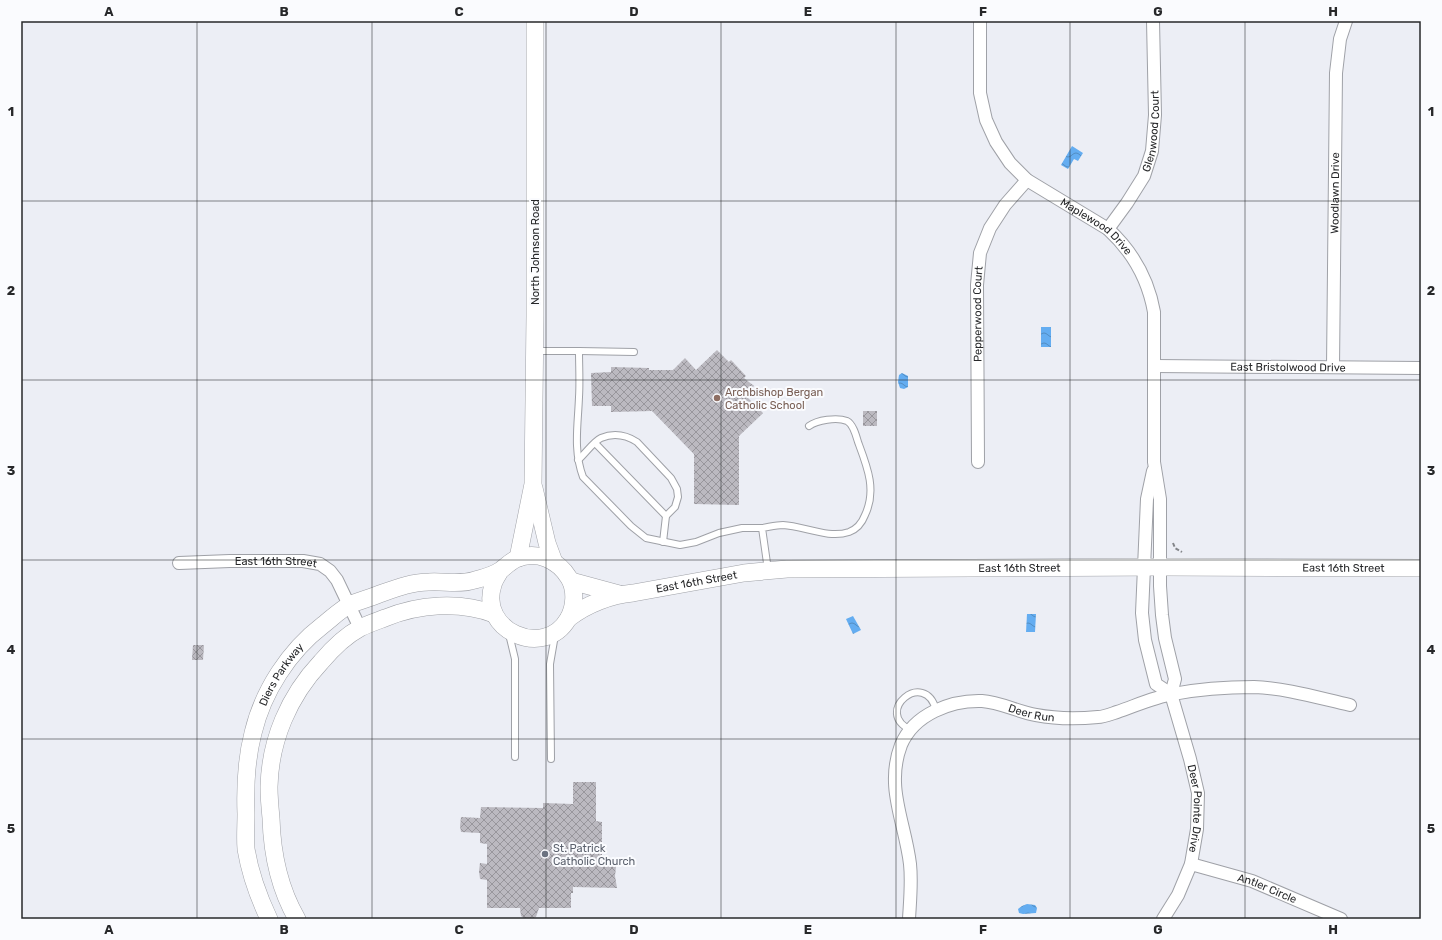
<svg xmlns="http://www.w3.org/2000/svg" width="1442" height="940" viewBox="0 0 1442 940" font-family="Rubik,sans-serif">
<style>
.water{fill:url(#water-waves)}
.building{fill:url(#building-cross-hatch)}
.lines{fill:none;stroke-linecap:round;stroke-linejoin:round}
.service-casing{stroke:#9fa1a7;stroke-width:8}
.minor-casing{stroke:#9fa1a7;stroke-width:14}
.secondary-casing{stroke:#9fa1a7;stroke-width:18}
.path{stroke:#838589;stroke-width:2;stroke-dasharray:4 2;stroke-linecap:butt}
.service{stroke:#fff;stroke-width:6}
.minor{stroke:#fff;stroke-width:12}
.secondary{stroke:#fff;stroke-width:17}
.grid{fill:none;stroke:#27282a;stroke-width:1;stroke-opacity:0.55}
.education-dot{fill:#8d6e63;stroke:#fafbfe;stroke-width:1.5}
.worship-dot{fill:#6b7280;stroke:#fafbfe;stroke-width:1.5}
.labels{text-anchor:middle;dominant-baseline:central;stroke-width:4;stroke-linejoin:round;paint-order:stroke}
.street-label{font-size:11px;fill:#27282a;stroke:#fafbfe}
.education-label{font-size:11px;fill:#785e54;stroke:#fafbfe;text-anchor:start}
.worship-label{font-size:11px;fill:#5b616d;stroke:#fafbfe;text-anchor:start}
.neatline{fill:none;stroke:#27282a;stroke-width:1.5}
.grid-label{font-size:13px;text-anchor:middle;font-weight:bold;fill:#27282a}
</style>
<defs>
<pattern id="water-waves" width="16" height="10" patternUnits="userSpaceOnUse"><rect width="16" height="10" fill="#64adf1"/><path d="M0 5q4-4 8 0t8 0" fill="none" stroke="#528dc3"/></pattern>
<pattern id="building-cross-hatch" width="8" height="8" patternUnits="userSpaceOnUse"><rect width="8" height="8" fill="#bbb9c0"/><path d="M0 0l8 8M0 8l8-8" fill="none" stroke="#98969c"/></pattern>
</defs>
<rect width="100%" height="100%" fill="#eceef5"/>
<g class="water">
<path d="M 1072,146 L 1083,153 L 1078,161 L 1074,159 L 1068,169 L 1061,165 Z"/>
<rect x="1041" y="327" width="10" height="20"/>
<path d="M 902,373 L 908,376 L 908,387 L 904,389 L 900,388 L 898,382 L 899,375 Z"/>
<path d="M 1027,614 L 1036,614 L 1035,632 L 1026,632 Z"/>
<path d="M 853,616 L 861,630 L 853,634 L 846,619 Z"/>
<path d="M 1027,904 L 1035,905 L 1037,908 L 1036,913 L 1023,914 L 1019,913 L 1018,909 L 1022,906 Z"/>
</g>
<g class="building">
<path d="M 717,350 L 729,362 L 731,360 L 746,376 L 744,378 L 754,386 L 745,395 L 763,413 L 739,436 L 739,505 L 694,504 L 694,454 L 652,411 L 611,412 L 611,406 L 592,406 L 591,373 L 611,372 L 611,367 L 649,368 L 649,370 L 673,370 L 685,358 L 696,370 Z"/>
<rect x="863" y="411" width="14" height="15"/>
<path d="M 193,645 L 204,645 L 203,660 L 192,660 Z"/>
<path d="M 573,782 L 596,782 L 596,821 L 602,822 L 602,858 L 617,858 L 615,876 L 617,888 L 573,887 L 573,893 L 571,893 L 571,908 L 539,908 L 536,917 L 531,919 L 525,919 L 521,916 L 520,908 L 487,908 L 487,880 L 480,879 L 479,871 L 480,863 L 487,864 L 487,844 L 480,843 L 480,833 L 461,832 L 460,826 L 461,817 L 480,818 L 481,807 L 543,808 L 543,803 L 573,804 Z"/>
</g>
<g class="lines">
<defs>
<g id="service">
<path d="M 537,351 L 579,351 C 579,366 580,382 579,397 C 578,425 573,450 583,477 L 631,526 L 646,538 L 680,545 L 696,542 L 719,533 L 742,528 L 762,528"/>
<path d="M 579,351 L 634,352"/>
<path d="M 595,443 L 666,516"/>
<path d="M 578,460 C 584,455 594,441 601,438 C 613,433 626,435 637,442 L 671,478 L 677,489 L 678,497 L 675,507 L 666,516 L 663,542"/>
<path d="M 768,570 L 762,528 C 769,527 776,525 783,525 C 804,526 828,539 849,532 C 857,529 862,523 865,515 C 877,490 867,466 858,442 C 856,435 853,424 847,421 C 837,417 817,420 809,426"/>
<path d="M 509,634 L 515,659 L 515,757"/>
<path d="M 911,730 C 872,712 925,668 936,710"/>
<path d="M 551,759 L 550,664 L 555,635"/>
</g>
<g id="minor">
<path id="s1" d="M 980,21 L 980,93 L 986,120 L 996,142 L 1010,163 L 1027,180 L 1108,229 C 1133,252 1148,278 1154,312 L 1154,462 L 1160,499 L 1160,586 L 1162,615 L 1165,638 L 1175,679 L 1171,694 L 1190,759 L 1198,793 L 1197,829 L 1191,864 L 1178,895 L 1163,919"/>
<path id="s2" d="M 1108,229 L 1127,203 L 1144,176 L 1152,151 L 1155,115 L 1153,21"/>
<path id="s3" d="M 1154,366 L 1421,368"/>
<path id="s4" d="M 1333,367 L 1336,73 L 1340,39 L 1346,21"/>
<path id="s5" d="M 978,462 L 977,285 L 980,253 L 990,228 L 1005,205 L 1027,180"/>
<path d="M 1153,471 L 1147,499 L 1142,613 L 1145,640 L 1156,684 L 1171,694"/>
<path id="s6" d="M 179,563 L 230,561 L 303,561 L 320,564 L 330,571 L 337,580 L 360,628"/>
<path id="s7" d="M 1191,864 L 1252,881 L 1341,919"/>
<path id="s8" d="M 909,919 C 910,901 912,882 910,864 C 905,822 885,787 901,745 C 914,714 951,700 982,701 C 1000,702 1018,712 1036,715 C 1057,719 1077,719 1098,717 C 1104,717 1111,714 1117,712 C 1135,706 1154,697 1173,694 C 1199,689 1227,687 1254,687 C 1286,688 1319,698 1350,705"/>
</g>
<g id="secondary">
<path d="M 534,488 L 547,543 L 554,562"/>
<path d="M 518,558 L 533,484 L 535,316 L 535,21"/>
<path d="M 571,581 L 619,594"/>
<path id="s9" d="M 569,618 C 587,604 611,595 633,593 L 744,573 L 787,569 L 1161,567 L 1421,568"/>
<path id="s10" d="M 269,919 C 259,898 250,873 246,849 C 245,838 246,826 246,814 C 245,787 246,760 253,733 C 263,691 289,651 323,625 C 332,618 341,609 351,604 C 360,601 369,598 377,595 C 394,589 411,582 429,582 C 445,581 460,585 475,580 C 483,578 494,575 501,570 C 506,566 510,562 516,559 C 537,550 558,560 569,578 C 576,590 575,607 568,619 C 544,660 478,630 493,585 C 494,580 498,575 500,571"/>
<path d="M 297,919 C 279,888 272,853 271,818 C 270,808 269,797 269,787 C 270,740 289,696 321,662 C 332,649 345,636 360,628 C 368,624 377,621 385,618 C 419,604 460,601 494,614"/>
</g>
</defs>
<use href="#service" class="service-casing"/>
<use href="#minor" class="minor-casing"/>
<use href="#secondary" class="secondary-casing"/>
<path class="path" d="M 1173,543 L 1175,548 L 1182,552"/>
<use href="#service" class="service"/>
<use href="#minor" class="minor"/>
<use href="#secondary" class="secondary"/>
</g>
<path class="grid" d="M 197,21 L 197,919M 372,21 L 372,919M 546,21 L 546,919M 721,21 L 721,919M 896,21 L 896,919M 1070,21 L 1070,919M 1245,21 L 1245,919M 21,201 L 1421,201M 21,380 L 1421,380M 21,560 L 1421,560M 21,739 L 1421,739"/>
<circle class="education-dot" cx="717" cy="398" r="4"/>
<circle class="worship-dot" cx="545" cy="854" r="4"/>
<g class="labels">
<g class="street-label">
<text stroke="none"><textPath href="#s2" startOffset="110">Glenwood Court</textPath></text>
<text stroke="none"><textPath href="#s4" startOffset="174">Woodlawn Drive</textPath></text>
<text stroke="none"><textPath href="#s1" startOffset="257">Maplewood Drive</textPath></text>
<text transform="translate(535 252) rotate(-90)">North Johnson Road</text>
<text stroke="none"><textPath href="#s5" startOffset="148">Pepperwood Court</textPath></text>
<text stroke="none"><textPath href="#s3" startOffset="134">East Bristolwood Drive</textPath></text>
<text stroke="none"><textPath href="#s6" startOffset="97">East 16th Street</textPath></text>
<text stroke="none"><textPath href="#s9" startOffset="458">East 16th Street</textPath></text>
<text stroke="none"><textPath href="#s9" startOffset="782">East 16th Street</textPath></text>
<text stroke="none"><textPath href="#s9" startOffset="134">East 16th Street</textPath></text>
<text stroke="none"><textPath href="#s10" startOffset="256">Diers Parkway</textPath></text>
<text stroke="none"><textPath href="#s8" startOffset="325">Deer Run</textPath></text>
<text stroke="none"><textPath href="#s1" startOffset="867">Deer Pointe Drive</textPath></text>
<text stroke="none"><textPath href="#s7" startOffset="80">Antler Circle</textPath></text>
</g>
<g class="education-label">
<text x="725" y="392">Archbishop Bergan<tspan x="725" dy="13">Catholic School</tspan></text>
</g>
<g class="worship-label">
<text x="553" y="848">St. Patrick<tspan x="553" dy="13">Catholic Church</tspan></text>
</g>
</g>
<rect width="1442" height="940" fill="none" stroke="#fafbfe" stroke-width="44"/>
<rect x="22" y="22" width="1398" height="896" class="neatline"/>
<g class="grid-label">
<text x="109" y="16">A</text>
<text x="284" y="16">B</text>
<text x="459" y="16">C</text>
<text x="634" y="16">D</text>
<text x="808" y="16">E</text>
<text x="983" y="16">F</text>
<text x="1158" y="16">G</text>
<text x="1333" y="16">H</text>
<text x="11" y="116">1</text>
<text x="1431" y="116">1</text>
<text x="11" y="295">2</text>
<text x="1431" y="295">2</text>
<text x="11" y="475">3</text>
<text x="1431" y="475">3</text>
<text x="11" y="654">4</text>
<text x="1431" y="654">4</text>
<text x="11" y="833">5</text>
<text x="1431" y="833">5</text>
<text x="109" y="934">A</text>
<text x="284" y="934">B</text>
<text x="459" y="934">C</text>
<text x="634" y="934">D</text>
<text x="808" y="934">E</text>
<text x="983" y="934">F</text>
<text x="1158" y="934">G</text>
<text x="1333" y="934">H</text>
</g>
</svg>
